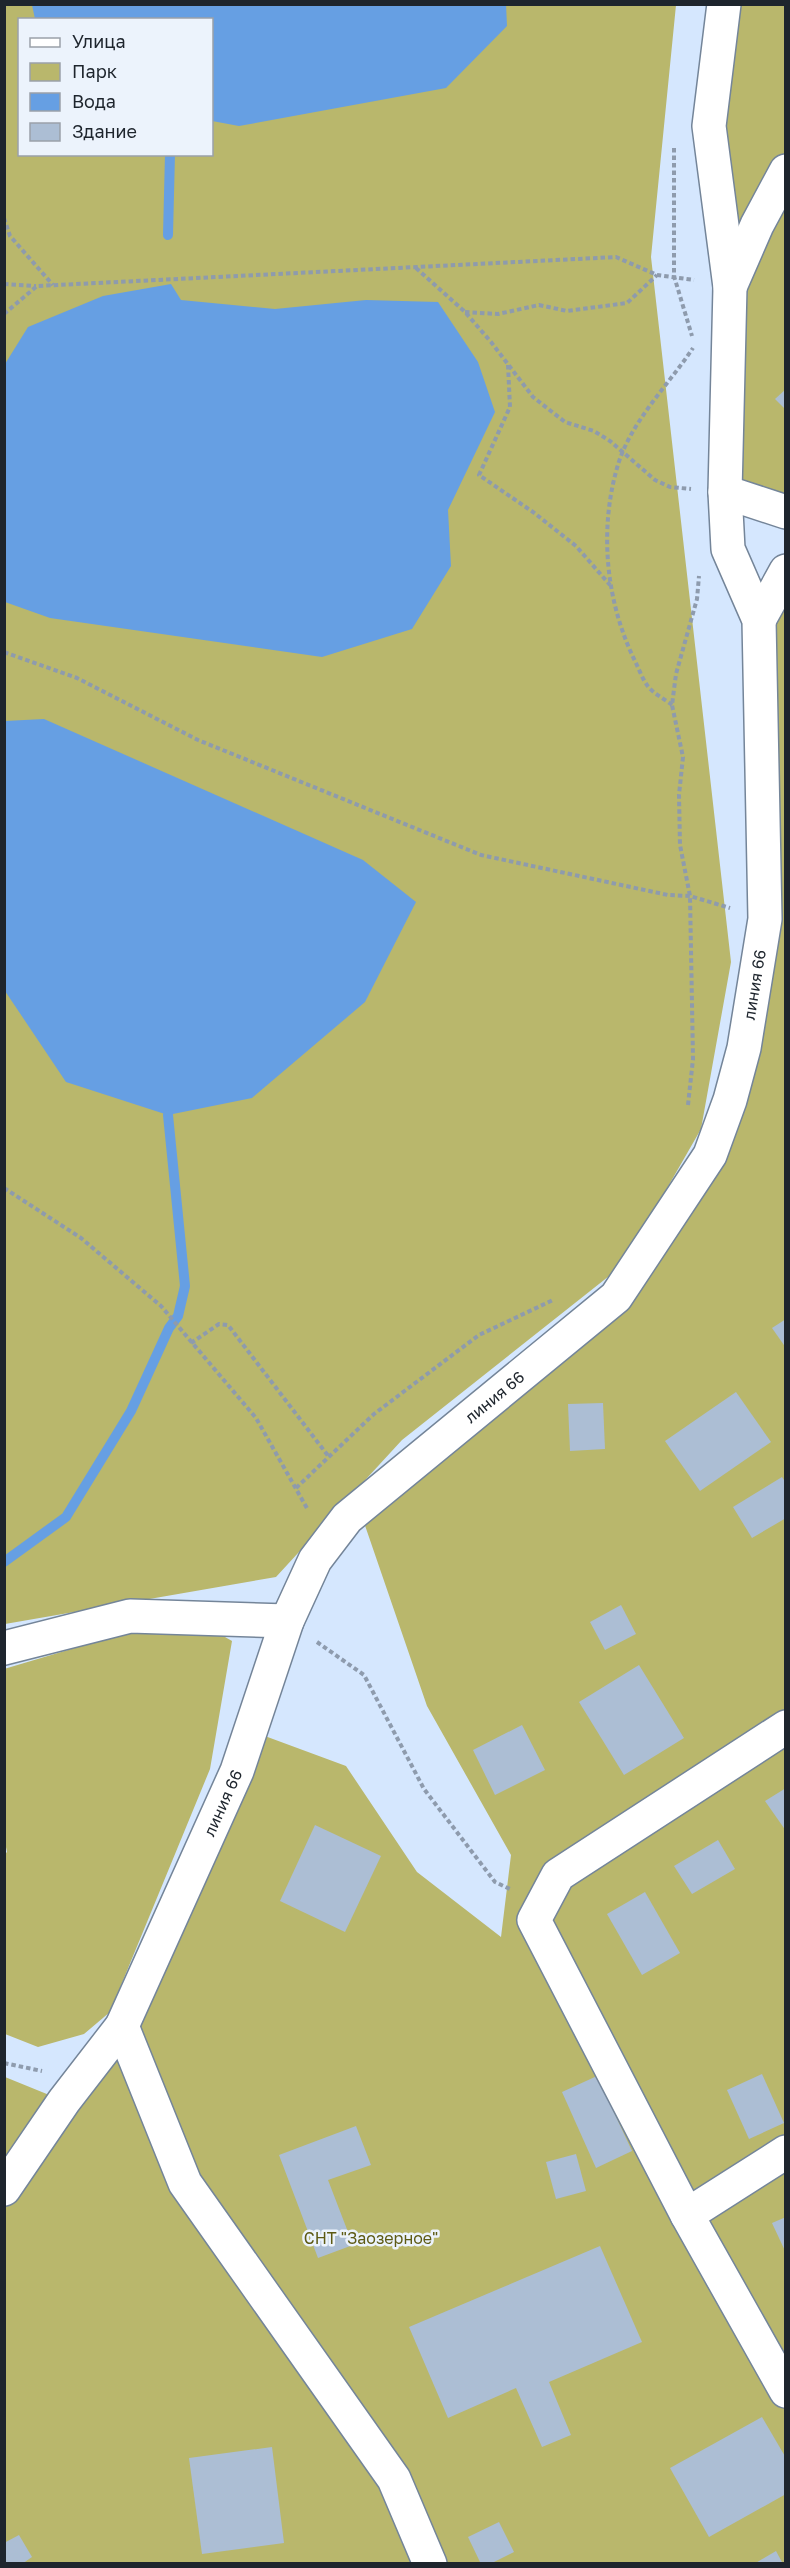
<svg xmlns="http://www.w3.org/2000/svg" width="790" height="2568" viewBox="0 0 790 2568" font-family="'Golos Text',sans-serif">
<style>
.green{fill:#b9b76c;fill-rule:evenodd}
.water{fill:#669fe3}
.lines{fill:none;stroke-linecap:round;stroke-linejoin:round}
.stream{stroke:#669fe3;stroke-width:10}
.building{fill:#acbed4}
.minor-casing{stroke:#748599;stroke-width:36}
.path{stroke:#8e9bad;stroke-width:4;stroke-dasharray:4.5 3;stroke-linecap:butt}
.minor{stroke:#fff;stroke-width:33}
.labels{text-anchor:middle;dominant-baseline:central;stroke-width:5;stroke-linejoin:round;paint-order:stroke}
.street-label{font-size:16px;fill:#1e252d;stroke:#ecf3fc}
.park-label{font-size:16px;fill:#5d5a14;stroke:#ecf3fc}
</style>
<rect width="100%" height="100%" fill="#d5e7fe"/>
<g class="green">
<path d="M 5,5 L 676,5 L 651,257 L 731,962 L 701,1129 L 623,1265 L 402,1440 L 276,1577 L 5,1624 ZM 20,20 L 212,20 L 212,154 L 20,154 Z"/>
<path d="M 725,5 L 785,5 L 785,509 L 726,482 Z"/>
<path d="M 785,571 L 785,2563 L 5,2564 L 5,2077 L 64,2101 L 121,2026 L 251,1731 L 346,1766 L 417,1872 L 501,1937 L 511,1855 L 427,1706 L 359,1508 L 616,1297 L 710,1155 L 765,919 L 759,620 Z"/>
<path d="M 132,1631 L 218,1633 L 232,1641 L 210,1769 L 110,2012 L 84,2034 L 38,2047 L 5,2034 L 4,1855 L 7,1852 L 4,1837 L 4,1669 Z"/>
</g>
<g class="water">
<path d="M 506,4 L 507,26 L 446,88 L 239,126 L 212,121 L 212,20 L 35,19 L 32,5 Z"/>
<path d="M 171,284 L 181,300 L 275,309 L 366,300 L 438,302 L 478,362 L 495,412 L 448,510 L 451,566 L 412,629 L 322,657 L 50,618 L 5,602 L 5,364 L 28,327 L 103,296 Z"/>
<path d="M 44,719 L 363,860 L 416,902 L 365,1002 L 252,1098 L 168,1115 L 66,1082 L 5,991 L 5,721 Z"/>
</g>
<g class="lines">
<g class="stream">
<path d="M 168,235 L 170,154"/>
<path d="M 4,1562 L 66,1517 L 131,1411 L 169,1328 L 178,1316 L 185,1286 L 168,1115"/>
</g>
</g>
<g class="building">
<path d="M 786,389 L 786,410 L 775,399 Z"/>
<path d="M 786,1319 L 786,1348 L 772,1328 Z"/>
<path d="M 736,1392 L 771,1442 L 700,1491 L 665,1441 Z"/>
<path d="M 603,1403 L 605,1449 L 570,1451 L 568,1404 Z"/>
<path d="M 782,1477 L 786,1483 L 786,1518 L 752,1538 L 733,1507 Z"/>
<path d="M 621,1605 L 636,1634 L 605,1650 L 590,1622 Z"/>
<path d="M 639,1665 L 684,1738 L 624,1775 L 579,1702 Z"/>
<path d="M 522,1725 L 545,1770 L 495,1795 L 473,1750 Z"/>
<path d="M 786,1788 L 786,1831 L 765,1801 Z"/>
<path d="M 315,1825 L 381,1856 L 345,1932 L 280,1901 Z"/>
<path d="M 718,1840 L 735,1869 L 692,1894 L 674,1866 Z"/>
<path d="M 645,1892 L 680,1953 L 642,1975 L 607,1914 Z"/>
<path d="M 762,2074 L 784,2123 L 749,2139 L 727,2090 Z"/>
<path d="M 597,2076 L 632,2151 L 596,2168 L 562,2092 Z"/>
<path d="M 356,2126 L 371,2165 L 328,2180 L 353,2245 L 318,2258 L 279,2155 Z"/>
<path d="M 576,2154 L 586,2191 L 556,2199 L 546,2162 Z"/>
<path d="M 786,2217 L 786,2253 L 772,2223 Z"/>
<path d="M 600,2246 L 642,2342 L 549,2382 L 571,2435 L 542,2447 L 516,2388 L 448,2418 L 409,2327 Z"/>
<path d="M 762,2417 L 786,2458 L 786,2494 L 709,2537 L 670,2468 Z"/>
<path d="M 272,2447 L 284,2543 L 202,2554 L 189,2458 Z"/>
<path d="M 499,2522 L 514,2552 L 490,2564 L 481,2564 L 468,2537 Z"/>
<path d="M 19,2535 L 32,2557 L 22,2564 L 4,2564 L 4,2543 Z"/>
<path d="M 776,2551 L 783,2564 L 754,2564 Z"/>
</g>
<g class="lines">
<defs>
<g id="minor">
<path d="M 730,287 L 757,225 L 786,171"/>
<path d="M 725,492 L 786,512"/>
<path d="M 759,620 L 786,571"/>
<path d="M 4,1648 L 130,1616 L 287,1621"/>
<path d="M 786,1727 L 558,1875 L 534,1920 L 687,2215 L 786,2391"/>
<path d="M 122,2026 L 185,2183 L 394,2479 L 430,2564"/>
<path id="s1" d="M 4,2189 L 64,2101 L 122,2026 L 237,1771 L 287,1621 L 315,1560 L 347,1518 L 616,1297 L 710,1155 L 730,1100 L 744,1048 L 765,919 L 759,620 L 728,549 L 725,492 L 730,287 L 709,126 L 724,4"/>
<path d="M 687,2215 L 786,2152"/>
</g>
</defs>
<use href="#minor" class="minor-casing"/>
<g class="path">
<path d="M 674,148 L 674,276 L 692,336"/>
<path d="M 4,218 L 10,236 L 53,285"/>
<path d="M 416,268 L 465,312 L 491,342 L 533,397 L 565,422 L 594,431 L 610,441 L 655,480 L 670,487 L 691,489"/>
<path d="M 4,284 L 36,286"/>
<path d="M 465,312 L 498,314 L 539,305 L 567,311 L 627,303 L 657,275"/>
<path d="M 4,314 L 37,286 L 616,257 L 657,275 L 694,280"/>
<path d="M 508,365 L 510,407 L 479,475 L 533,512 L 576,546 L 610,585"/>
<path d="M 4,652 L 77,678 L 198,740 L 481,855 L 668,895 L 690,896 L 730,908"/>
<path d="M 672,705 C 665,699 652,693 647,685 C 642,678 639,669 635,661 C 606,602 599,531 617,468 C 630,422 667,387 693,348"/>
<path d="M 688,1105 L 693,1059 L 690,896 L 680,845 L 679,795 L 683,757 L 672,705 L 676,674 L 697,599 L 699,576"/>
<path d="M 4,1188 L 81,1238 L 161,1306 L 256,1418 L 308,1510"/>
<path d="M 191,1343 L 219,1324 L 228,1325 L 329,1457"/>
<path d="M 296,1488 L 374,1414 L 479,1335 L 553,1300"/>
<path d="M 317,1642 L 364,1675 L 424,1789 L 495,1882 L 512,1890"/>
<path d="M 4,2063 L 42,2071"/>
</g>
<use href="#minor" class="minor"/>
</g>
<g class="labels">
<g class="street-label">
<text stroke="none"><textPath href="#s1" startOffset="1454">линия 66</textPath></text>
<text stroke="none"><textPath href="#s1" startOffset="950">линия 66</textPath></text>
<text stroke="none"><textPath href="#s1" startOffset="446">линия 66</textPath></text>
</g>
<g class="park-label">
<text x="371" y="2238">СНТ "Заозерное"</text>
</g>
</g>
<rect width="790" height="2568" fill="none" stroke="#1e252d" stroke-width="12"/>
<rect x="18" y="18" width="195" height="138" fill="#ecf3fc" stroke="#9aa1a9" stroke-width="1.5"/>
<rect x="30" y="38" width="30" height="9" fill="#ffffff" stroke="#9aa1a9" stroke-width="1.5"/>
<text x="72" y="48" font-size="18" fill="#1e252d">Улица</text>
<rect x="30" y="63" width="30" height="18" fill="#b9b76c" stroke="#9aa1a9" stroke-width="1.5"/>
<text x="72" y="78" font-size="18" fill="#1e252d">Парк</text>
<rect x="30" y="93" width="30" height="18" fill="#669fe3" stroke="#9aa1a9" stroke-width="1.5"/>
<text x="72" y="108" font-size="18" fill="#1e252d">Вода</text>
<rect x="30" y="123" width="30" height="18" fill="#acbed4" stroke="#9aa1a9" stroke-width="1.5"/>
<text x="72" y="138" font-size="18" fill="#1e252d">Здание</text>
</svg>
